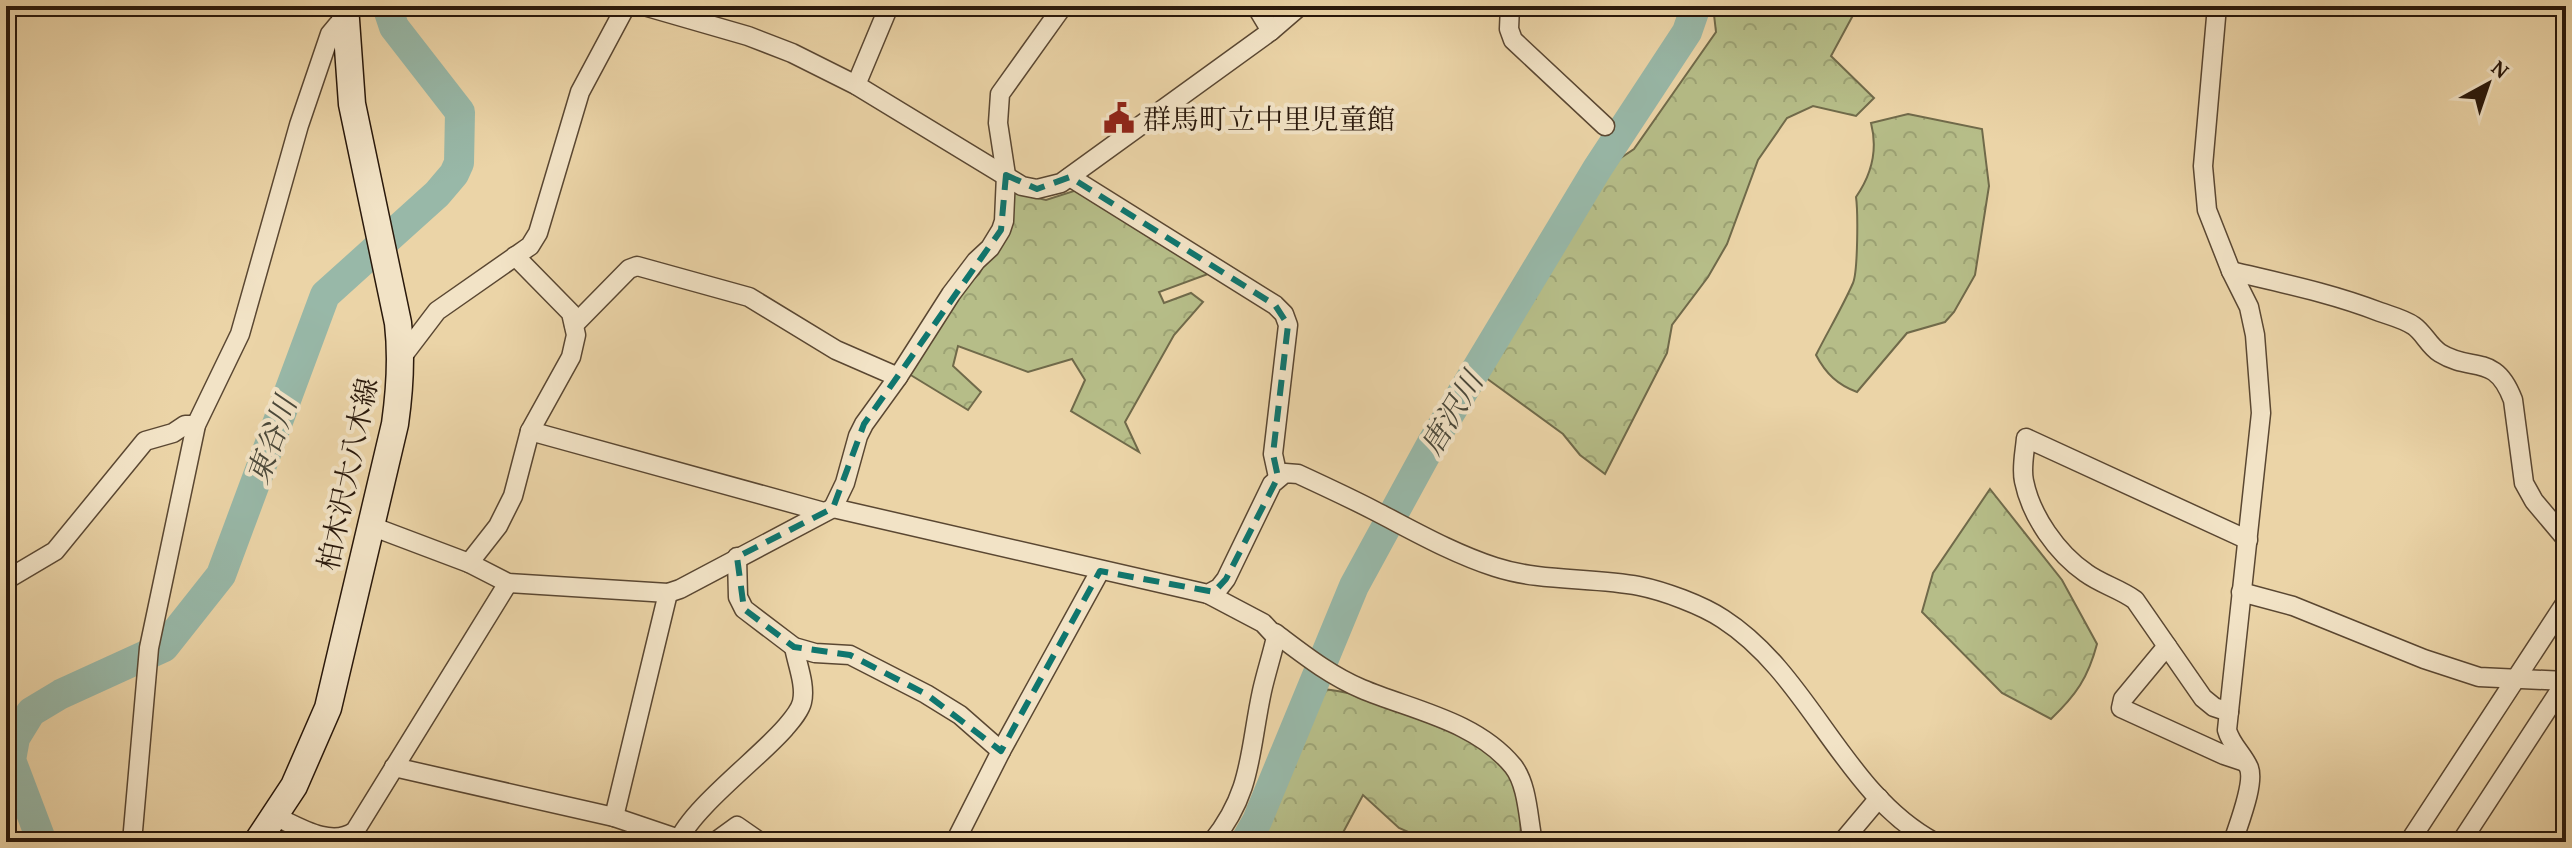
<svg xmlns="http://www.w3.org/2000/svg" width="2572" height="848" viewBox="0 0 2572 848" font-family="'Gentium Book Plus','Noto Serif JP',serif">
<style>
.forest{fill:url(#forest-crowns);stroke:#706a4a;stroke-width:2}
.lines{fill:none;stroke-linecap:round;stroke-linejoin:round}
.river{stroke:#98b8a8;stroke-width:30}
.minor-casing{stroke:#5a4732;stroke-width:21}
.secondary-casing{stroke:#29180b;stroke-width:29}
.minor{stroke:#f2e3c6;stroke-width:18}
.secondary{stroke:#f2e3c6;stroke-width:26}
.marked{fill:none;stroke:#0f766e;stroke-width:6;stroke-dasharray:16 10;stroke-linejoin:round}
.labels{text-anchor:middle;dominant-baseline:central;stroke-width:8;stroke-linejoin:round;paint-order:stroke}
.poi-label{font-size:28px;fill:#29180b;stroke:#f2e3c6;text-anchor:start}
.street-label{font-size:28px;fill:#29180b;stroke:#f2e3c6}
.water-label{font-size:30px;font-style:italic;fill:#4a483a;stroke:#f2e3c6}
</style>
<defs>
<pattern id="forest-crowns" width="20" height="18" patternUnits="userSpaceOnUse" patternTransform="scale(2)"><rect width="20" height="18" fill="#b6bd88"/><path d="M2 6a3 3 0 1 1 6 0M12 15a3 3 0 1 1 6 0" fill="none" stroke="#9ca274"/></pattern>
</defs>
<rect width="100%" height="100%" fill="#ebd4a7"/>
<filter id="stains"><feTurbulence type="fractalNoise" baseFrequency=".0025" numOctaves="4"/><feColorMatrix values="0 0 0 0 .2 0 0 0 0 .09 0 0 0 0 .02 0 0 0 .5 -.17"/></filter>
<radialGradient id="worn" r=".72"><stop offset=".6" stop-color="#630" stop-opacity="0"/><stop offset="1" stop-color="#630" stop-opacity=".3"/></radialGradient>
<g class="forest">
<path d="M 1713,6 L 1858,6 L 1831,56 L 1874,98 L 1856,116 L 1813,106 L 1787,118 L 1758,160 L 1727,244 L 1708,277 L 1672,325 L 1667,353 L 1605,474 L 1580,455 L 1563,434 L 1482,375 L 1532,277 L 1588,180 L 1634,149 L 1716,32 Z"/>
<path d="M 1908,114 L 1982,129 L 1989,186 L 1975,275 L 1954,312 L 1945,322 L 1907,333 L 1857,392 C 1838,385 1826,374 1816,355 C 1828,331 1842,308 1853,283 C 1858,271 1858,211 1856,197 C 1872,174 1878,150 1871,123 Z"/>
<path d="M 1080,189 L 1208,274 L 1159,292 L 1164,303 L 1191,293 L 1203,302 L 1174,335 L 1125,422 L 1139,452 L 1071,411 L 1085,380 L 1072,359 L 1028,372 L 958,346 L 953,366 L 981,392 L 968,410 L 909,374 L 956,296 L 979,274 L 1013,215 L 1011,192 L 1046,200 Z"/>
<path d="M 1990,489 L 2062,580 L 2097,644 C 2088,678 2076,695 2051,719 L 2002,693 L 1922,612 L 1933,573 Z"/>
<path d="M 1313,687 C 1335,691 1358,694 1380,700 C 1416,710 1493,742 1513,775 C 1522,789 1520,825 1521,842 L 1431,842 L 1399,828 L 1363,795 L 1338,842 L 1258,842 L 1276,765 L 1295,720 Z"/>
</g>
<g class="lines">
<g class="river">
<path d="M 42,842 L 11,760 L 15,738 L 31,712 L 61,694 L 164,647 L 221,575 L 325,295 L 437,194 L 454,174 L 459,163 L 460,112 L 394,27 L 387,6"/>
<path d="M 1245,842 L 1257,821 L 1354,586 L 1432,443 L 1597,169 L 1687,32 L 1696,6"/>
</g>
<defs>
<g id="minor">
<path d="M 644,6 L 748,36 L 792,53 L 856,85 L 1022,186 L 1037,189 L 1061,183 L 1271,31 L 1300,6"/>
<path d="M 1256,6 L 1271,31"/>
<path d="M 1510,6 L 1509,29 L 1513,40 L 1605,126"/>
<path d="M 2217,6 L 2203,166 L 2207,210 L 2231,271 L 2249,307 L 2255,335 L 2261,413 L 2227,730 C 2231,745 2243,754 2249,768 C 2255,784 2238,825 2233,842"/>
<path d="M 856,85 L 889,6"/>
<path d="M 1070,177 L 1275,305 L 1284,314 L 1288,325 L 1273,454 L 1278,477"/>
<path d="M 2231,271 C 2281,283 2331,293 2380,312 C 2391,316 2404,319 2414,326 C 2424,333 2429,346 2440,353 C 2472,373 2495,352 2513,400 L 2524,483 L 2534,501 L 2566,539"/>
<path d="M 574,325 L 629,269 L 637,266 L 749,297 L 836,350 L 898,377"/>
<path d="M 402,357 L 437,311 L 530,246 L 538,233 L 580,92 L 626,6"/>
<path d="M 530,431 L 824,512"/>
<path d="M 833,508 L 845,483 L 858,436 L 864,424 L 898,377 L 951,294 L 976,261 L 990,248 L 1001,230 L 1004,221 L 1006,175 L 998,123 L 1000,94 L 1063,6"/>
<path d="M 371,526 L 469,563 L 508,583 L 668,593 L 680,589 L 833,508 L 1208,594 L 1219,588 L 1226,579 L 1272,484 L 1285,473 L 1298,474 C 1324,486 1350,498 1375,511 C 1414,531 1452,553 1495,567 C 1541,582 1591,577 1639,586 C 1664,591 1702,605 1723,619 C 1810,675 1843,793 1934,842"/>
<path d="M 737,557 L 738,597 L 744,609 L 794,647 L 815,653 L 850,655 L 926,694 L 960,715 L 1001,751"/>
<path d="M 469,563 L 498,526 L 513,496 L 530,431 L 571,357 L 576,335 L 571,313 L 515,256"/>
<path d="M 6,580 L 55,551 L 145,441 L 173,433 L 185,425 L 196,425"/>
<path d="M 2241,592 L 2293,606 L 2424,659 L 2479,677 L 2566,681"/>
<path d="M 1208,594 L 1263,623 L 1276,637 C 1272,655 1266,673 1262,691 C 1249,751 1253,791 1212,842"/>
<path d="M 1275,633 C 1303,654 1329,675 1362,689 C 1412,710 1476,721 1513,766 C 1528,785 1528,819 1533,842"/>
<path d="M 2167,646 L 2123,699 L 2121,708 L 2224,755 L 2245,762"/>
<path d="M 2229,712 L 2214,707 L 2203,698 L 2135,600 C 2120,589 2101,584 2086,573 C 2057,553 2031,516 2024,481 C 2021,468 2025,451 2026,438 L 2248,540"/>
<path d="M 394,767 L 614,817 L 679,839"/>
<path d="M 275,816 C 300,828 332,848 355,831 L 508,583"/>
<path d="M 614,817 L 668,593"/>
<path d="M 132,842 L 149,648 L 196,425 L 240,334 L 299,125 L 330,34 L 345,16"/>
<path d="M 678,842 C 691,809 759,758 785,728 C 791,721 800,711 802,702 C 806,685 797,664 794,647"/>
<path d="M 715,842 L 737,826 L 760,842"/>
<path d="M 955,842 L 1001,751 L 1100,571"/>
<path d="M 1842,842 L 1879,798"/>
<path d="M 2409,842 L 2566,602"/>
<path d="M 2461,842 L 2566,681"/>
</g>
<path id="secondary" d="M 257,842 L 294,786 L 328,708 L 395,424 C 400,389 402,358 398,323 L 352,104 L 345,6"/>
</defs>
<use href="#minor" class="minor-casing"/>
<use href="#secondary" class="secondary-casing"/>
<use href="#minor" class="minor"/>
<use href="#secondary" class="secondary"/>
</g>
<path class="marked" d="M 1006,175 L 1037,189 L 1070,177 L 1275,305 L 1288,325 L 1273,454 L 1278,477 L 1226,579 L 1214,592 L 1100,571 L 1001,751 L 926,694 L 850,655 L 794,647 L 744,609 L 737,557 L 833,508 L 864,424 L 1001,230 Z"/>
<defs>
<symbol id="civic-bare" viewBox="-9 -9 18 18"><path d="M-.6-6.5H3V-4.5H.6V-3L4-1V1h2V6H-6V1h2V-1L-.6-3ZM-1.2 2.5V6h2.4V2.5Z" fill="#8f2418" stroke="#f2e3c6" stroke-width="2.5" paint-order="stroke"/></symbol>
</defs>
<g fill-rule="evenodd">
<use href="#civic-bare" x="1097" y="96" width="44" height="44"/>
</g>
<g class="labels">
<g class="poi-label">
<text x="1143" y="118">群馬町立中里児童館</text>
</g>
<g class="street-label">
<text transform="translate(347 474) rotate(-78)">柏木沢大八木線</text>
</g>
<g class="water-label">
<text transform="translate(1451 413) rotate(-59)">唐沢川</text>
<text transform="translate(271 440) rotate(-70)">東谷川</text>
</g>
</g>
<rect width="2572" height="848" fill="none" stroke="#ebd4a7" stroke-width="32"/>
<rect x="8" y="8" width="2556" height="832" fill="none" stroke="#29180b" stroke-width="4"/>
<rect x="16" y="16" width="2540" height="816" fill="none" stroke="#29180b" stroke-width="2"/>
<g transform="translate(2488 84) rotate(40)" stroke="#f2e3c6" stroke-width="6" paint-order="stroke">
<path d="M0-6L14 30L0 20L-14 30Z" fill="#29180b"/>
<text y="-12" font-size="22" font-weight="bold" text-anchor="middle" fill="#29180b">N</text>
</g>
<rect width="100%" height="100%" filter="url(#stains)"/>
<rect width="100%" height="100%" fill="url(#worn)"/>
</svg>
